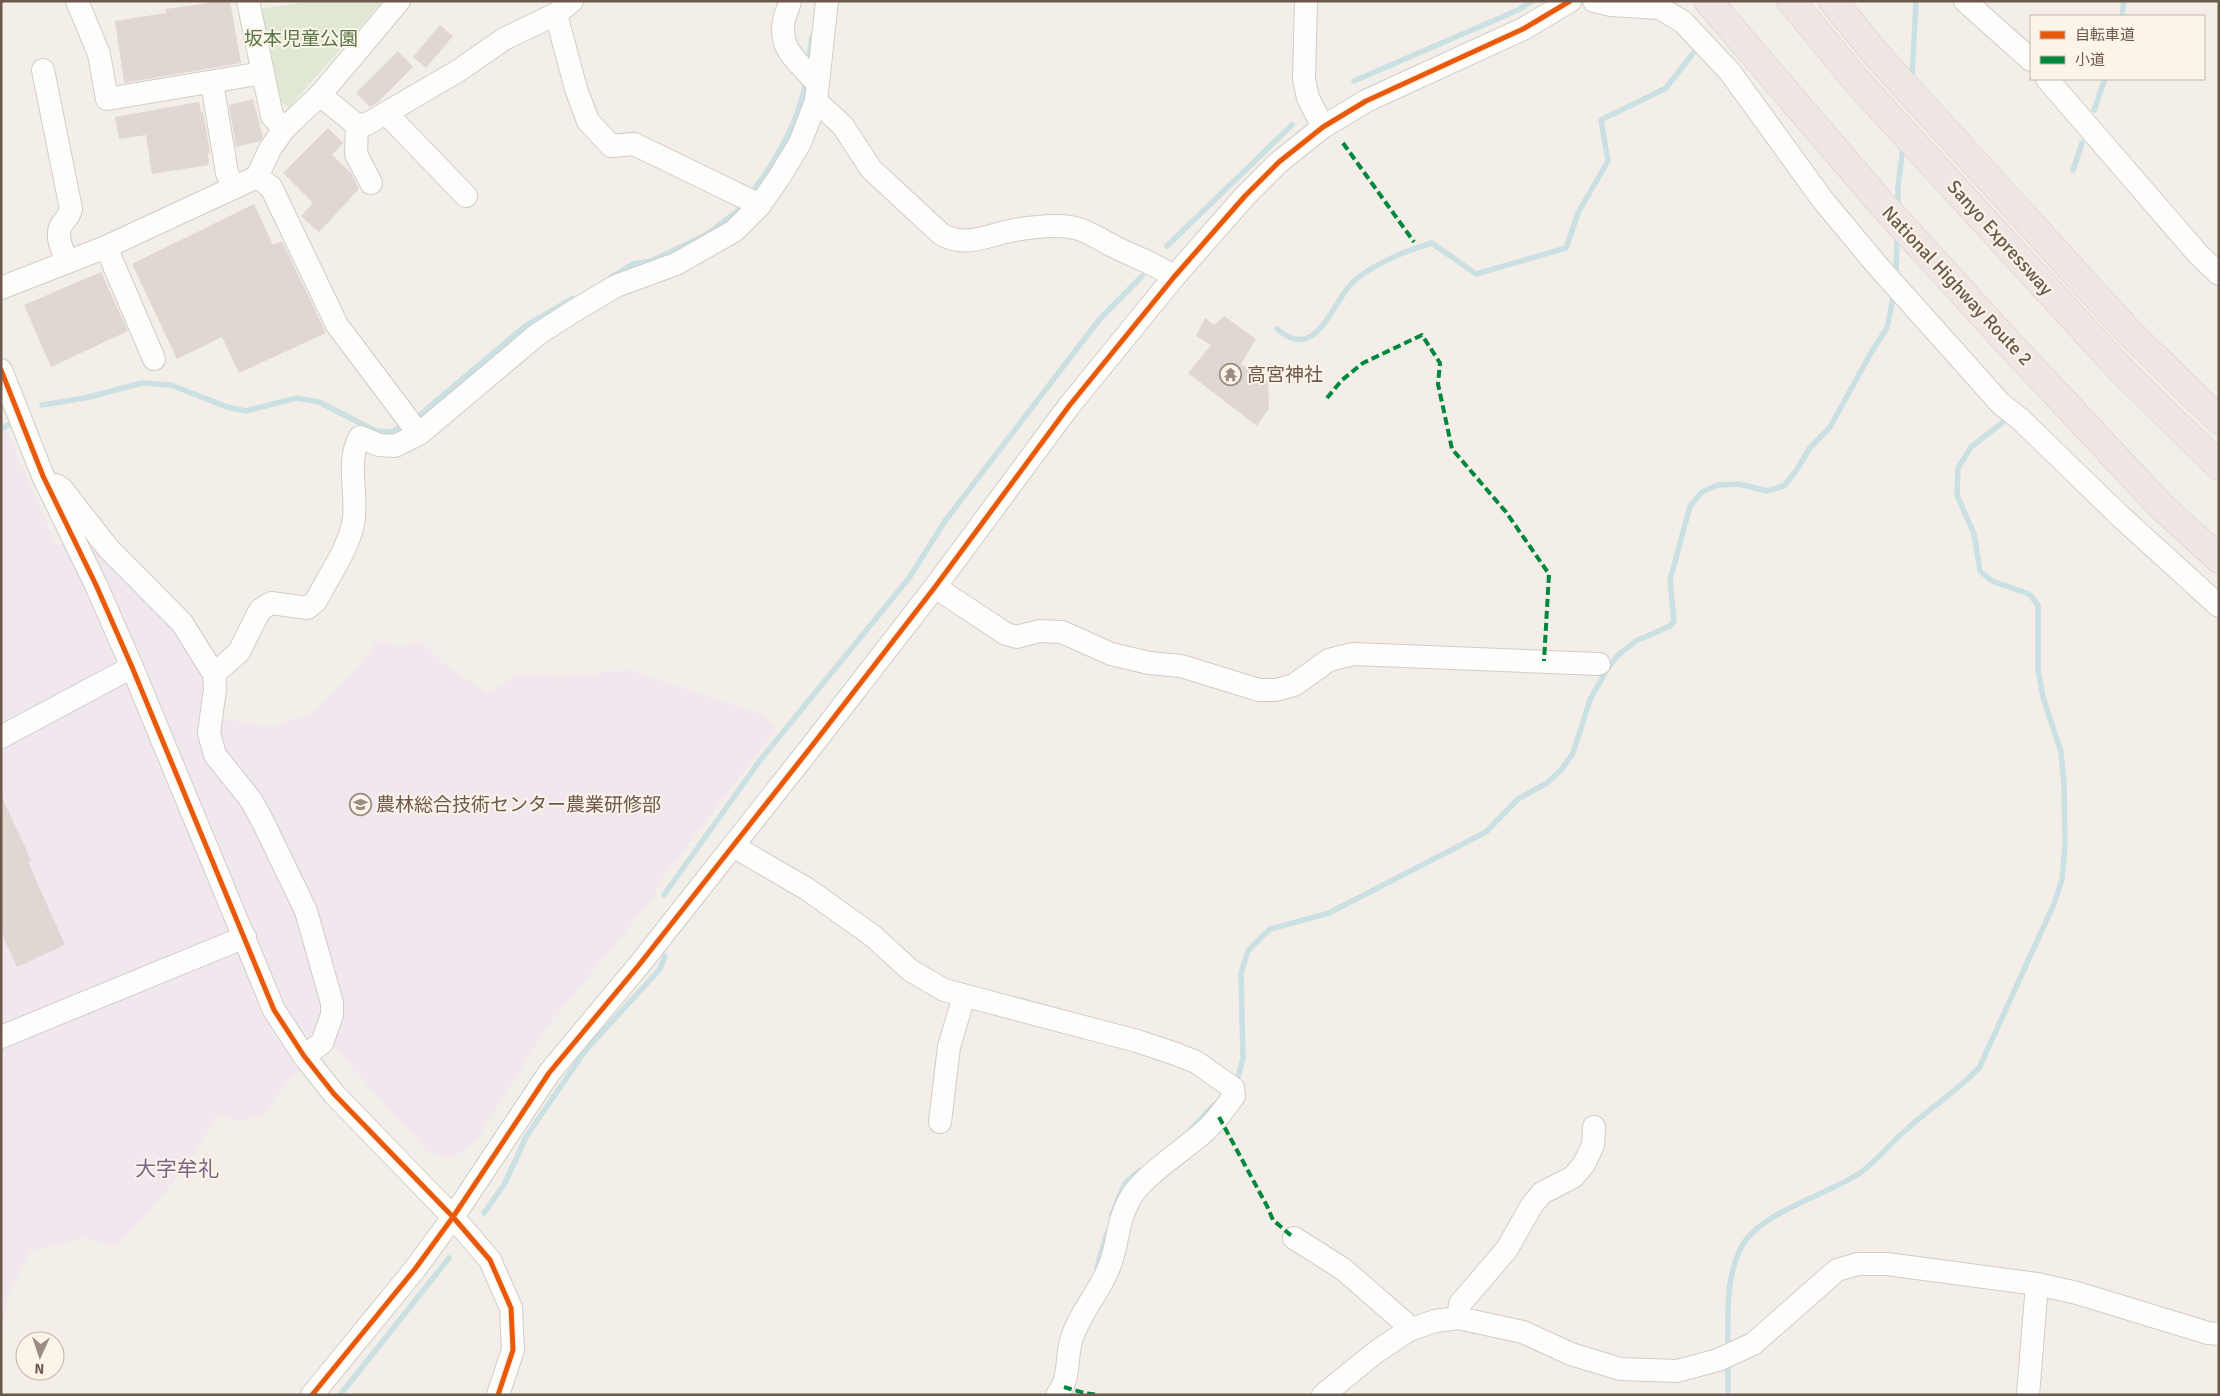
<svg xmlns="http://www.w3.org/2000/svg" width="2220" height="1396" viewBox="0 0 2220 1396" font-family="Signika,'Noto Sans JP',sans-serif">
<style>
.education{fill:#f0e7ef}
.park{fill:#e0e8d4}
.lines{fill:none;stroke-linecap:round;stroke-linejoin:round}
.stream{stroke:#cbe0e2;stroke-width:5.5}
.building{fill:#dfd7d1}
.minor-casing{stroke:#d2ccc7;stroke-width:24}
.highway-casing{stroke:#d3cbc6;stroke-width:29}
.minor{stroke:#fdfdfc;stroke-width:22}
.highway{stroke:#efe7e4;stroke-width:28}
.quiet{stroke:#00873e;stroke-width:4;stroke-dasharray:8 4;stroke-linecap:butt}
.cycleway-casing{stroke:#fcf4e8;stroke-width:8}
.cycleway{stroke:#e8590c;stroke-width:5}
.labels{text-anchor:middle;dominant-baseline:central;stroke-width:4;stroke-linejoin:round;paint-order:stroke}
.park-label{font-size:19px;fill:#577749;stroke:#fcf4e8}
.street-label{font-size:19px;fill:#6d584d;stroke:#fcf4e8}
.poi-label{font-size:19px;fill:#6d584d;stroke:#fcf4e8;text-anchor:start}
.quarter-label{font-size:21px;fill:#7c6589;stroke:#fcf4e8}
</style>
<rect width="100%" height="100%" fill="#f3efe8"/>
<path class="education" d="M 1,418 L 56,544 L 94,546 L 169,620 L 207,676 L 205,715 L 270,727 L 314,712 L 359,668 L 376,642 L 406,647 L 422,641 L 443,663 L 488,693 L 518,674 L 562,677 L 628,670 L 763,715 L 776,729 L 661,880 L 654,897 L 546,1028 L 477,1139 L 453,1159 L 428,1152 L 332,1045 L 290,1078 L 264,1114 L 239,1122 L 217,1114 L 198,1149 L 165,1193 L 117,1246 L 82,1238 L 30,1252 L 8,1297 L 1,1336 Z"/>
<path class="park" d="M 314,1 L 383,1 L 289,107 L 278,101 L 258,9 Z"/>
<g class="lines">
<g class="stream">
<path d="M 2122,16 L 2124,1"/>
<path d="M 808,65 L 812,37"/>
<path d="M 1912,80 L 1916,1"/>
<path d="M 1354,81 L 1518,10 L 1532,1"/>
<path d="M 2094,110 L 2105,79"/>
<path d="M 2073,170 L 2082,143"/>
<path d="M 750,195 C 776,161 800,122 806,79"/>
<path d="M 1898,209 L 1898,186 L 1903,146"/>
<path d="M 1167,246 L 1292,125"/>
<path d="M 1896,276 L 1897,236"/>
<path d="M 611,277 L 633,264 L 651,261 L 706,235 L 739,210 L 745,202"/>
<path d="M 1277,329 C 1317,364 1331,303 1353,282 C 1373,264 1407,250 1432,243 L 1476,274 L 1566,248 L 1578,213 L 1608,161 L 1601,120 L 1666,88 L 1694,52"/>
<path d="M 42,405 L 85,398 L 142,383 L 171,385 L 227,407 L 246,411 L 297,398 L 319,402 L 376,431 L 391,432 L 405,425"/>
<path d="M 415,419 L 525,326 L 572,299"/>
<path d="M 1,429 L 8,425"/>
<path d="M 664,895 L 761,759 L 909,578 L 945,521 L 1099,320 L 1142,276"/>
<path d="M 1238,1077 L 1243,1058 L 1241,973 L 1248,951 L 1270,929 L 1329,913 L 1486,832 L 1518,799 L 1547,783 L 1562,769 L 1573,753 L 1590,700 L 1607,669 L 1618,655 L 1636,641 L 1670,626 L 1674,621 L 1670,580 L 1690,506 L 1702,492 L 1718,485 L 1739,484 L 1767,491 L 1784,486 L 1798,468 L 1809,449 L 1830,427 L 1872,351 L 1887,328 L 1894,293"/>
<path d="M 1191,1129 L 1214,1105"/>
<path d="M 484,1213 L 505,1183 L 526,1137 L 585,1051 L 660,969 L 665,956"/>
<path d="M 1112,1214 L 1125,1183 L 1139,1171"/>
<path d="M 1097,1267 L 1107,1233"/>
<path d="M 1728,1350 C 1728,1316 1725,1277 1742,1246 C 1759,1213 1829,1194 1860,1173 C 1878,1160 1890,1143 1907,1129 C 1930,1108 1957,1091 1979,1068 L 2054,904 L 2062,879 L 2065,846 L 2064,784 L 2061,752 L 2043,697 L 2038,670 L 2038,605 L 2029,594 L 1992,581 L 1980,571 L 1974,534 L 1957,495 L 1958,468 L 1971,447 L 2002,423"/>
<path d="M 340,1395 L 449,1258"/>
<path d="M 1728,1395 L 1728,1362"/>
</g>
</g>
<g class="building">
<path d="M 222,1 L 230,1 L 241,63 L 124,83 L 115,21 L 166,13 L 166,9 Z"/>
<path d="M 440,25 L 453,36 L 426,68 L 413,57 Z"/>
<path d="M 398,51 L 413,67 L 378,102 L 370,107 L 356,93 Z"/>
<path d="M 253,99 L 263,137 L 260,141 L 236,147 L 229,105 Z"/>
<path d="M 199,102 L 201,112 L 203,111 L 210,153 L 208,154 L 209,165 L 152,174 L 146,135 L 119,139 L 115,117 Z"/>
<path d="M 328,128 L 343,143 L 332,155 L 351,173 L 359,189 L 319,232 L 301,216 L 313,203 L 283,173 Z"/>
<path d="M 254,204 L 273,245 L 282,241 L 326,333 L 239,373 L 222,337 L 177,359 L 132,264 Z"/>
<path d="M 101,272 L 128,331 L 51,367 L 24,305 Z"/>
<path d="M 1224,316 L 1256,339 L 1241,364 L 1268,381 L 1269,408 L 1257,426 L 1188,373 L 1211,345 L 1196,336 L 1205,318 L 1214,325 Z"/>
<path d="M 1,795 L 31,860 L 28,862 L 65,945 L 17,967 L 1,932 Z"/>
</g>
<g class="lines">
<defs>
<g id="minor">
<path d="M 77,1 L 99,54 L 107,99 L 263,73"/>
<path d="M 248,1 L 272,116 L 284,129"/>
<path d="M 790,1 C 789,8 785,14 784,20 C 779,49 795,58 812,78 L 818,79"/>
<path d="M 1306,1 L 1304,79 L 1308,98 L 1323,127"/>
<path d="M 1594,1 L 1611,5 L 1660,8 L 1683,22 L 1730,72 L 1822,199 L 1876,264 L 2001,404 L 2020,419 L 2119,515 L 2219,606"/>
<path d="M 1965,1 L 2031,60"/>
<path d="M 556,14 L 576,89 L 588,121 L 611,146 L 634,144 L 760,205"/>
<path d="M 43,70 L 71,209 C 69,217 64,220 61,226 C 55,237 63,251 67,262"/>
<path d="M 2047,79 L 2198,254 L 2219,274"/>
<path d="M 212,83 L 227,173 L 234,188"/>
<path d="M 320,95 L 357,125 L 367,124 L 458,71 L 504,39 L 556,14 L 572,1"/>
<path d="M 816,101 L 843,126 L 871,169 L 941,234 C 965,248 985,236 1010,231 C 1025,228 1041,226 1056,226 C 1083,226 1091,235 1113,246 C 1134,257 1155,263 1174,277"/>
<path d="M 387,114 L 466,196"/>
<path d="M 357,125 L 356,154 L 371,183"/>
<path d="M 257,177 L 271,187 L 337,325 L 419,434"/>
<path d="M 106,247 L 154,359"/>
<path d="M 1,288 L 106,247 L 257,177 L 270,149 L 284,129 L 320,95 L 399,1"/>
<path d="M 1,370 L 43,476 L 96,585 L 132,667 L 274,1010 L 304,1056 L 334,1094 L 453,1217 L 490,1260 L 511,1308 L 513,1350 L 498,1395"/>
<path d="M 56,485 L 62,489 L 108,548 L 182,623 L 214,674 L 215,689 L 209,733 L 215,755 L 251,800 L 264,824 L 306,911 L 332,1003 L 332,1015 L 322,1043 L 304,1056"/>
<path d="M 935,587 L 1006,634 L 1017,637 L 1039,631 L 1062,632 L 1111,654 L 1149,663 L 1181,666 L 1259,690 L 1276,690 L 1294,685 L 1329,660 L 1353,654 L 1599,664"/>
<path d="M 214,674 L 239,652 L 260,610 L 271,603 L 307,608 L 316,601 C 328,577 347,551 353,524 C 359,496 345,463 360,437 L 379,445 L 395,446 L 419,434 L 538,334 L 574,311 L 616,286 L 676,264 L 734,231 L 760,205 L 780,176 L 800,143 L 816,101 L 827,1"/>
<path d="M 1,737 L 132,667"/>
<path d="M 733,846 L 807,889 L 873,936 L 910,970 L 944,990 L 1137,1041 L 1173,1053 L 1196,1062 L 1233,1088 L 1234,1096 C 1225,1108 1216,1121 1205,1131 C 1185,1149 1143,1176 1131,1197 C 1117,1221 1119,1238 1111,1262 C 1102,1290 1079,1312 1071,1341 C 1066,1359 1070,1380 1057,1395"/>
<path d="M 1,1037 L 245,937"/>
<path d="M 940,1122 L 949,1047 L 964,996"/>
<path d="M 1294,1238 L 1343,1269 L 1404,1322 L 1409,1330"/>
<path d="M 1458,1318 L 1460,1304 L 1507,1249 L 1532,1205 L 1542,1193 L 1573,1177 L 1584,1164 L 1593,1145 L 1594,1127"/>
<path d="M 312,1395 L 415,1269 L 453,1217 L 549,1073 L 639,965 L 811,747 L 935,587 L 1069,406 L 1174,277 L 1245,196 L 1279,162 L 1323,127 L 1366,101 L 1523,29 L 1570,1"/>
<path d="M 1323,1395 L 1376,1352 L 1409,1330 L 1435,1321 L 1458,1318 L 1523,1332 L 1571,1354 L 1620,1369 L 1677,1371 L 1718,1360 L 1753,1344 L 1837,1270 L 1858,1264 L 1887,1264 L 2037,1284 L 2077,1293 L 2208,1333 L 2219,1334"/>
<path d="M 2028,1395 L 2037,1284"/>
</g>
<g id="highway">
<path d="M 1708,1 L 1881,203 L 2003,337 L 2160,505 L 2219,559"/>
<path d="M 1791,1 L 1860,85 L 2123,372 L 2219,466"/>
<path d="M 1833,1 L 1876,54 L 2128,331 L 2219,420"/>
</g>
</defs>
<use href="#minor" class="minor-casing"/>
<use href="#highway" class="highway-casing"/>
<use href="#minor" class="minor"/>
<use href="#highway" class="highway"/>
<g class="quiet">
<path d="M 1343,143 L 1414,242"/>
<path d="M 1327,398 L 1342,380 L 1363,363 L 1422,335 L 1440,363 L 1438,384 L 1452,449 L 1506,512 L 1549,574 L 1544,661"/>
<path d="M 1219,1117 L 1267,1206 L 1273,1220 L 1294,1238"/>
<path d="M 1064,1387 L 1084,1393 L 1099,1395"/>
</g>
<defs>
<g id="cycleway">
<path d="M 1,370 L 43,476 L 96,585 L 132,667 L 274,1010 L 304,1056 L 334,1094 L 453,1217 L 490,1260 L 511,1308 L 513,1350 L 498,1395"/>
<path d="M 312,1395 L 415,1269 L 453,1217 L 549,1073 L 639,965 L 811,747 L 935,587 L 1069,406 L 1174,277 L 1245,196 L 1279,162 L 1323,127 L 1366,101 L 1523,29 L 1570,1"/>
</g>
</defs>
<use href="#cycleway" class="cycleway-casing"/>
<use href="#cycleway" class="cycleway"/>
</g>
<defs>
<symbol id="temple-ring" viewBox="-11 -11 22 22"><circle r="9.5" fill="#fcf4e8" stroke="#9c8d83" stroke-width="1.5"/><path d="M0-6L5-2H3V0L6.5 2.5H4V6H1.5V3h-3V6H-4V2.5H-6.5L-3 0V-2H-5Z" fill="#9c8d83"/></symbol>
<symbol id="university-ring" viewBox="-11 -11 22 22"><circle r="9.5" fill="#fcf4e8" stroke="#9c8d83" stroke-width="1.5"/><path d="M0-5L7-2L0 1L-7-2ZM-4 1L0 2.5L4 1V4Q0 6-4 4Z" fill="#9c8d83"/></symbol>
</defs>
<g fill-rule="evenodd">
<use href="#temple-ring" x="1218" y="362" width="25" height="25"/>
<use href="#university-ring" x="348" y="792" width="25" height="25"/>
</g>
<g class="labels">
<g class="park-label">
<text x="301" y="39">坂本児童公園</text>
</g>
<g class="street-label">
<text transform="translate(2000 238) rotate(48)">Sanyo Expressway</text>
<text transform="translate(1957 286) rotate(47)">National Highway Route 2</text>
</g>
<g class="poi-label">
<text x="1247" y="375">高宮神社</text>
<text x="376" y="805">農林総合技術センター農業研修部</text>
</g>
<g class="quarter-label">
<text x="177" y="1169">大字牟礼</text>
</g>
</g>
<rect width="2220" height="1396" fill="none" stroke="#6d584d" stroke-width="5"/>
<rect x="2030" y="15" width="175" height="65" fill="#fcf4e8" stroke="#c3b6aa"/>
<rect x="2040" y="31" width="25" height="8" fill="#e8590c" stroke="#c3b6aa"/>
<text x="2075" y="40" font-size="15" fill="#6d584d">自転車道</text>
<rect x="2040" y="56" width="25" height="8" fill="#00873e" stroke="#c3b6aa"/>
<text x="2075" y="65" font-size="15" fill="#6d584d">小道</text>
<g transform="translate(40 1356) rotate(183)"><circle r="24" fill="#fcf4e8" stroke="#c3b6aa"/>
<path d="M0-4L9 19L0 12L-9 19Z" fill="#9c8d83"/>
<text y="-8" font-size="14" font-weight="bold" text-anchor="middle" fill="#6d584d">N</text>
</g>
</svg>
